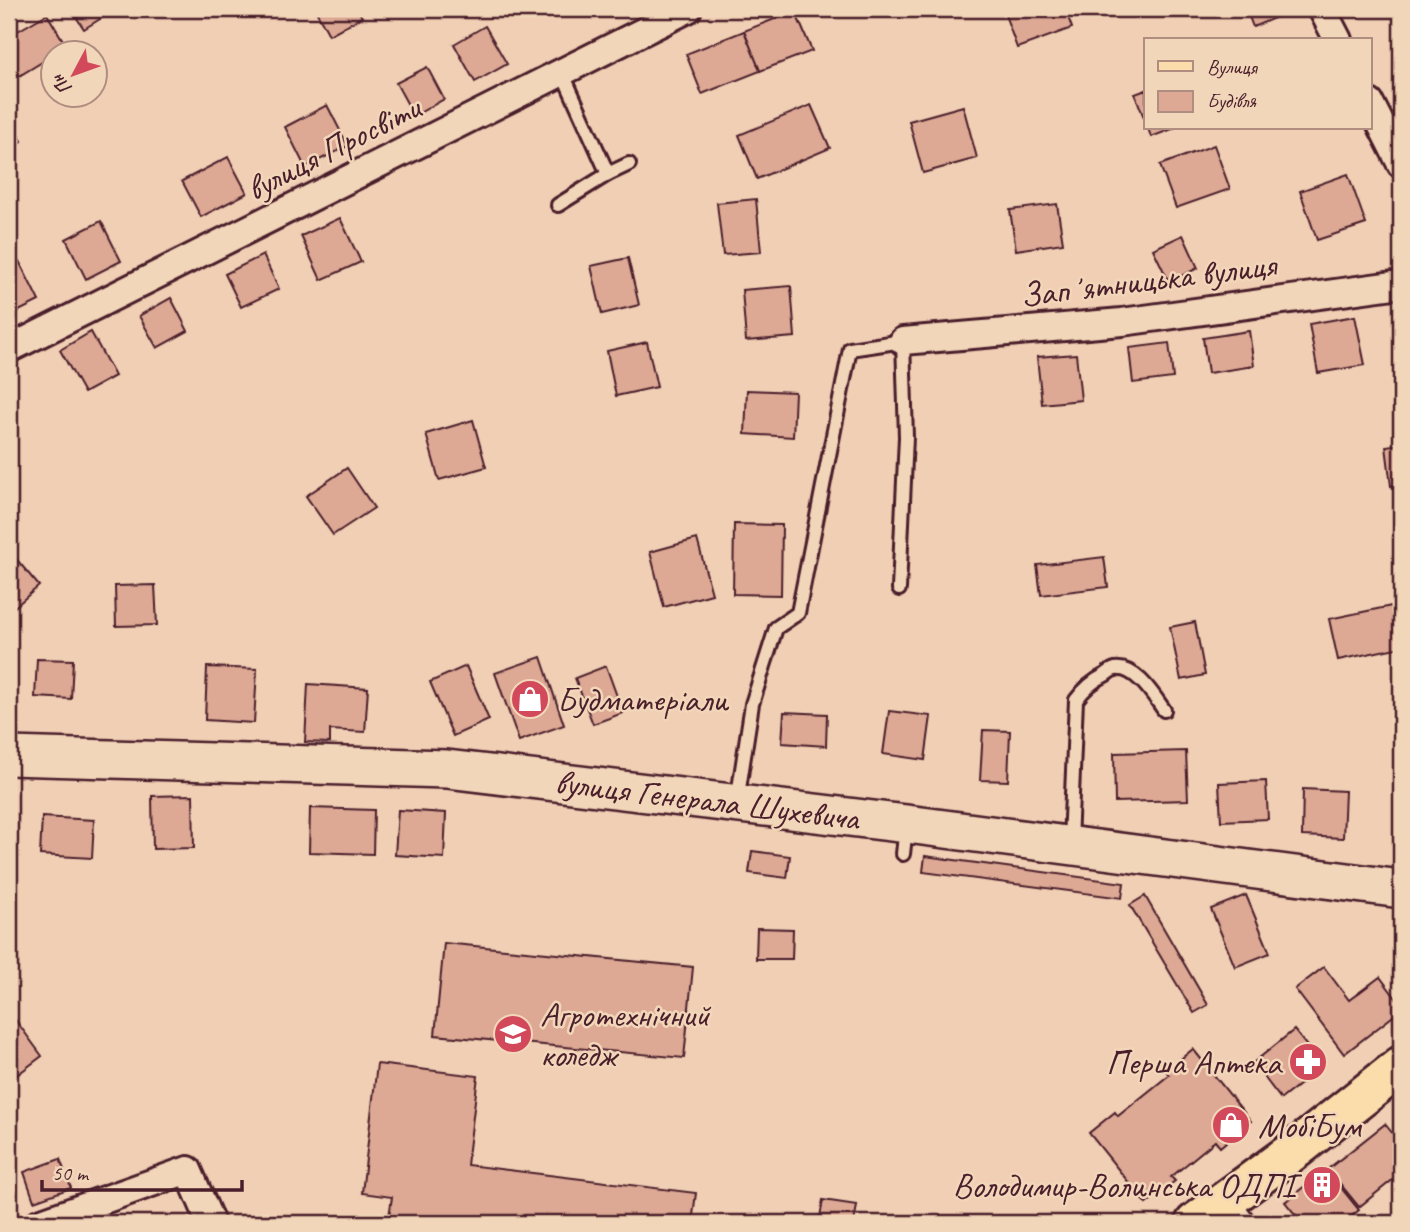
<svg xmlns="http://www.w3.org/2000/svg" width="1410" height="1232" viewBox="0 0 1410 1232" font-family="Caveat,sans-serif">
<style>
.building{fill:#dda995;stroke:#4a1f2b;stroke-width:2}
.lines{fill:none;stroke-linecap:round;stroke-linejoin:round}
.lane-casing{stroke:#4a1f2b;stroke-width:18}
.street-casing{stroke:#4a1f2b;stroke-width:32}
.secondary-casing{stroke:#4a1f2b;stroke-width:42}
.primary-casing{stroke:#4a1f2b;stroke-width:44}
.lane{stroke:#f2d6b9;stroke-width:12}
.street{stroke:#f2d6b9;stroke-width:26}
.secondary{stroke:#f2d6b9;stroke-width:37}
.primary{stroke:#fbddab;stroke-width:38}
.labels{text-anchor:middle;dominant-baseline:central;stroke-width:5;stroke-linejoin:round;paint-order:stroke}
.street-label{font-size:35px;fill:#4a1f2b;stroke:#f2d6b9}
.poi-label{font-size:35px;fill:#4a1f2b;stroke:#f2d6b9;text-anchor:start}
</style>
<rect width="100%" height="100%" fill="#f0cfb4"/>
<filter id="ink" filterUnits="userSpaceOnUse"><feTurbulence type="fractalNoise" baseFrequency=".0143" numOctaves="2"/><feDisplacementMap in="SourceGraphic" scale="14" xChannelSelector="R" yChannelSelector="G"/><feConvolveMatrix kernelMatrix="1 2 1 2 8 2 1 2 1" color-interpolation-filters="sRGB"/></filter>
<g filter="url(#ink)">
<g class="building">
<path d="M 71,9 L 116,9 L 84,29 Z"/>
<path d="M 315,9 L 357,9 L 362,17 L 329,35 Z"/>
<path d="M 1003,9 L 1065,9 L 1072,28 L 1017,48 Z"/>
<path d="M 1246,9 L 1290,9 L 1291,11 L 1253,27 Z"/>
<path d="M 795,11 L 812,51 L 760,71 L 744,31 Z"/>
<path d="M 47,14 L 67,47 L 59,52 L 52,52 L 52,56 L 14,79 L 9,70 L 9,36 Z"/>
<path d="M 485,26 L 507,64 L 475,82 L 454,44 Z"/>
<path d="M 744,31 L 760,71 L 702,94 L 686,54 Z"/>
<path d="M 427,67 L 444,99 L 414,116 L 396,83 Z"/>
<path d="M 1146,90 L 1146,123 L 1135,94 Z"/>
<path d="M 327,105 L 348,146 L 305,167 L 285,127 Z"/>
<path d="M 811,105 L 830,148 L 757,179 L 739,135 Z"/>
<path d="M 963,106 L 977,158 L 923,173 L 909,121 Z"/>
<path d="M 9,120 L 22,141 L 9,149 Z"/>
<path d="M 1148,128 L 1175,128 L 1151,137 Z"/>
<path d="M 1214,145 L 1230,189 L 1176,208 L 1160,165 Z"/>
<path d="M 228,157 L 247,193 L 201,217 L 182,181 Z"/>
<path d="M 1348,174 L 1366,224 L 1317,240 L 1300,191 Z"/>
<path d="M 756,199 L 761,252 L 723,255 L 717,203 Z"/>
<path d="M 1057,204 L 1063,243 L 1016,250 L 1010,210 Z"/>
<path d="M 340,218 L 361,262 L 321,280 L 301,236 Z"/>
<path d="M 101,221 L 121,261 L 86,279 L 66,239 Z"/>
<path d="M 1183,235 L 1198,268 L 1169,282 L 1153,249 Z"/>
<path d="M 263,255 L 279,289 L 241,307 L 225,274 Z"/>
<path d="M 628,258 L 639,305 L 602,314 L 591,266 Z"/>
<path d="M 19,261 L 39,301 L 9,316 L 9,266 Z"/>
<path d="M 791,286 L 795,337 L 746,341 L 742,290 Z"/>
<path d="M 171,298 L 188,331 L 157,348 L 139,316 Z"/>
<path d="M 1355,316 L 1365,365 L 1318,373 L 1309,324 Z"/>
<path d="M 1249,331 L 1254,366 L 1208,373 L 1203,338 Z"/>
<path d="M 91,332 L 115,376 L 84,393 L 60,350 Z"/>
<path d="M 647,342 L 657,387 L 616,396 L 607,351 Z"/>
<path d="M 1169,343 L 1173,378 L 1133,383 L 1129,348 Z"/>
<path d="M 1076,354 L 1081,400 L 1042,404 L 1037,357 Z"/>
<path d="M 747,390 L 795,392 L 793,437 L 745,434 Z"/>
<path d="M 473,420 L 486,467 L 439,480 L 426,434 Z"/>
<path d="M 1401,444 L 1401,484 L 1391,486 L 1386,446 Z"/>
<path d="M 347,468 L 374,508 L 333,535 L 306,496 Z"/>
<path d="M 734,524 L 782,525 L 781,595 L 733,594 Z"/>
<path d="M 697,539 L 712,594 L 664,607 L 650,552 Z"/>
<path d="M 12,554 L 39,586 L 9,612 L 9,557 Z"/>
<path d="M 1104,557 L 1108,587 L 1041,595 L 1037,565 Z"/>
<path d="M 155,585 L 157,625 L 116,626 L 115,586 Z"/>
<path d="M 1401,604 L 1401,647 L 1338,660 L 1329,619 Z"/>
<path d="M 1195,622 L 1205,675 L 1181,680 L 1170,627 Z"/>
<path d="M 541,657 L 564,725 L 519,741 L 495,673 Z"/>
<path d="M 37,659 L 73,660 L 71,699 L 35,697 Z"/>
<path d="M 466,666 L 489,720 L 453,736 L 430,682 Z"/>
<path d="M 606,666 L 623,713 L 593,724 L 575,678 Z"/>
<path d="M 207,667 L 257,669 L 254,723 L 205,720 Z"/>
<path d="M 308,684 L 368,688 L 365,732 L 330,730 L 330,743 L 305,742 Z"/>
<path d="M 889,711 L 931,716 L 925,760 L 883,754 Z"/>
<path d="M 784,712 L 827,714 L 826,746 L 782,743 Z"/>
<path d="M 983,730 L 1010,731 L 1008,781 L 980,780 Z"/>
<path d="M 1186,751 L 1188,800 L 1115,802 L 1114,753 Z"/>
<path d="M 1266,781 L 1268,819 L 1221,821 L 1219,783 Z"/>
<path d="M 1303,789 L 1345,791 L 1343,838 L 1302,836 Z"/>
<path d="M 193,795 L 194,848 L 153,849 L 152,796 Z"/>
<path d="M 310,808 L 374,810 L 373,854 L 309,852 Z"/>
<path d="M 398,810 L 446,813 L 444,858 L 395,855 Z"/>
<path d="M 42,817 L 94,820 L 92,858 L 40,855 Z"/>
<path d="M 752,851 L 790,856 L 787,878 L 749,873 Z"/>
<path d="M 925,856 L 1124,883 L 1122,898 L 923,872 Z"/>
<path d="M 1246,895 L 1270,953 L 1235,967 L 1211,909 Z"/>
<path d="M 1145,896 L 1208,1005 L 1194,1013 L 1130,905 Z"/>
<path d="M 757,928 L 793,929 L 792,959 L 756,959 Z"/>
<path d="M 444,943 L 693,967 L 684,1058 L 435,1035 Z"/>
<path d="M 1324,967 L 1349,1000 L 1380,977 L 1401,1005 L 1401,1010 L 1344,1054 L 1295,989 Z"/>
<path d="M 9,1011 L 42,1056 L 9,1081 Z"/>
<path d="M 1294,1030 L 1323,1066 L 1281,1099 L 1253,1063 Z"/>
<path d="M 1193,1049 L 1251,1121 L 1220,1147 L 1215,1141 L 1171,1177 L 1175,1181 L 1146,1204 L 1089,1133 L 1115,1112 L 1118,1116 L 1169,1075 L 1166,1071 Z"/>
<path d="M 377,1064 L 478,1076 L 467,1165 L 696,1193 L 692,1223 L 388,1223 L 392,1197 L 362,1193 Z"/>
<path d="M 1385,1124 L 1401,1144 L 1401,1173 L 1359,1207 L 1328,1169 Z"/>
<path d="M 60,1159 L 71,1188 L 34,1201 L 24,1172 Z"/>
<path d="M 1326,1169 L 1359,1210 L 1343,1223 L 1302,1223 L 1285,1202 Z"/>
<path d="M 823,1200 L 857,1205 L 854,1223 L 819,1223 Z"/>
</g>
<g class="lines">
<defs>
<g id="lane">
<path d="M 562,72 L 608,174"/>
<path d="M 558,205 L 608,174 L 629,164"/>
<path d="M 737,802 L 752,704 L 776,628 L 798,613 L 850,349 L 903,341 L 906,437 L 899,589"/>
<path d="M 1070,842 L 1076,700 C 1084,689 1093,681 1105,675 C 1108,673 1111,670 1115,669 C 1136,666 1154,696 1164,710"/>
<path d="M 903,854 L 906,827"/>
<path d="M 1233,1201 L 1250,1223"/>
</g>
<g id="street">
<path d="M 1322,9 L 1338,40"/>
<path d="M 1370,103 L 1401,164"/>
<path d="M 903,341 L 1122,322 L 1401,284"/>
<path d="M 9,349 L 688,9"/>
<path d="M 39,1223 L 188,1170 L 211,1223"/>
</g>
<path id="secondary" d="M 9,756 L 447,769 L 907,824 L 1401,889"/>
<path id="primary" d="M 1195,1223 L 1296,1149 L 1401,1066"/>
</defs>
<use href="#lane" class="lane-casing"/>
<use href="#street" class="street-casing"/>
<use href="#secondary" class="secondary-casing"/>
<use href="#primary" class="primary-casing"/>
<use href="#lane" class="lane"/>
<use href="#street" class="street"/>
<use href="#secondary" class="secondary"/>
<use href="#primary" class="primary"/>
</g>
</g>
<defs>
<symbol id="shop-disc" viewBox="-11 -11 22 22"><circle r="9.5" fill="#d1495b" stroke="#f2d6b9"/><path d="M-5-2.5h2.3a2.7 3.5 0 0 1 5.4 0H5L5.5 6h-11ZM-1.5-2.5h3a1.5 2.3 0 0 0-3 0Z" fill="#fff"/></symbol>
<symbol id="university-disc" viewBox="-11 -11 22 22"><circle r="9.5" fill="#d1495b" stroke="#f2d6b9"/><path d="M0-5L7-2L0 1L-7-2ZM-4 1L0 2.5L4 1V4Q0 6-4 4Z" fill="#fff"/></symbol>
<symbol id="pharmacy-disc" viewBox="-11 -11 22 22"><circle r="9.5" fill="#d1495b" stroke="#f2d6b9"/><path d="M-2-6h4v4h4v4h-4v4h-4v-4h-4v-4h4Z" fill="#fff"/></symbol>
<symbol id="building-disc" viewBox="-11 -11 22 22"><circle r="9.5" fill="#d1495b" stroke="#f2d6b9"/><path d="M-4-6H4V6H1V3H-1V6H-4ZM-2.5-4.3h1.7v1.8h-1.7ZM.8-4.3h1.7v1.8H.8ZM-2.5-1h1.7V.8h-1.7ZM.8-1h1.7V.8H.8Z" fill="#fff"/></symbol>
</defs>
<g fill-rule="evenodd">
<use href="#shop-disc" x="508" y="677" width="44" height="44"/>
<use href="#university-disc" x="491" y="1012" width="44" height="44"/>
<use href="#pharmacy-disc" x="1286" y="1040" width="44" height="44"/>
<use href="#shop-disc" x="1209" y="1103" width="44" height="44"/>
<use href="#building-disc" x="1300" y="1163" width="44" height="44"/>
</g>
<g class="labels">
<g class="street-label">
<text transform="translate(333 148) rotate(-27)">вулиця Просвіти</text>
<text transform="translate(1148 280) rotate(-7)">Запʼятницька вулиця</text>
<text transform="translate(707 800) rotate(7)">вулиця Генерала Шухевича</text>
</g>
<g class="poi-label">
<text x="557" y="699">Будматеріали</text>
<text x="540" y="1014">Агротехнічний<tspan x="540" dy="40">коледж</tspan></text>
<text x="1281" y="1062" text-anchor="end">Перша Аптека</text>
<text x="1258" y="1125">МобіБум</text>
<text x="1295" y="1185" text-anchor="end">Володимир-Волинська ОДПІ</text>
</g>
</g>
<rect width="1410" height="1232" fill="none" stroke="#f2d6b9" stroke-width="35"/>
<rect x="18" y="18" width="1375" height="1197" fill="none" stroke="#4a1f2b" stroke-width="2.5" filter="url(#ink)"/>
<rect x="1144" y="38" width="228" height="91" fill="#f2d6b9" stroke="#af8d80" stroke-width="2"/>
<rect x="1158" y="61" width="35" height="10" fill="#fbddab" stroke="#af8d80" stroke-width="2"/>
<text x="1207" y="74" font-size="21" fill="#4a1f2b">Вулиця</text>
<rect x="1158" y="91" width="35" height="21" fill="#dda995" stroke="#af8d80" stroke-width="2"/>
<text x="1207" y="108" font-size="21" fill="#4a1f2b">Будівля</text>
<g transform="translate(74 74) rotate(229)"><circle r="33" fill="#f2d6b9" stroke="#af8d80" stroke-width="2"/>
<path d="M0-5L12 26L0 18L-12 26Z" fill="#d1495b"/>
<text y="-10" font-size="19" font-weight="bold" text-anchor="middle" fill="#4a1f2b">Пн</text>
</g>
<path d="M42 1180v10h200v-10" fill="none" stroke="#4a1f2b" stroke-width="3.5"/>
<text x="52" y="1180" font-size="21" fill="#4a1f2b" stroke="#f2d6b9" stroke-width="5" paint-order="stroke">50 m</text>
</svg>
